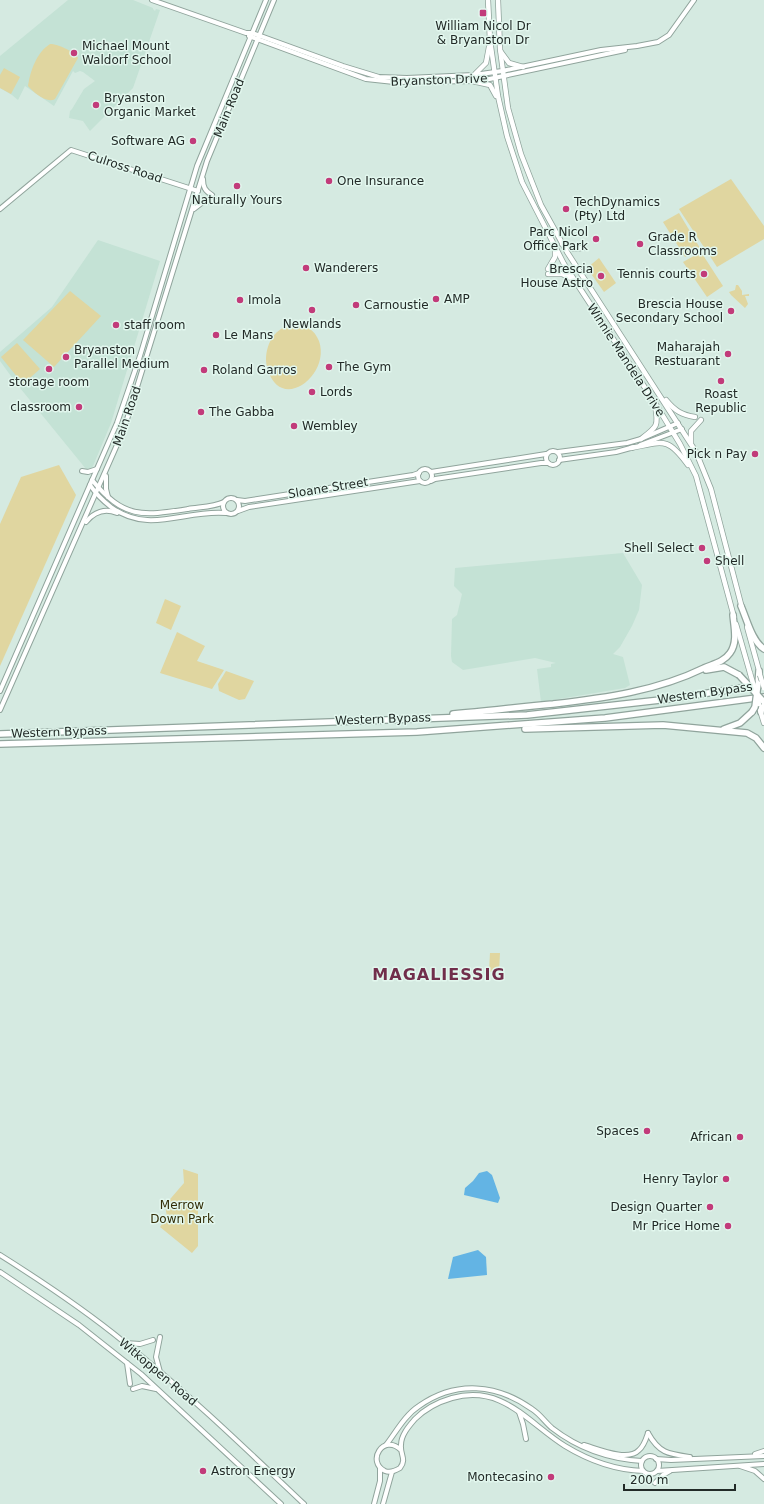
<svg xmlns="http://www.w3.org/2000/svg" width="764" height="1504" viewBox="0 0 764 1504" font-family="'DejaVu Sans',sans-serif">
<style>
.built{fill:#c4e2d5}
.green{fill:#e0d6a0}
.water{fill:#63b4e4}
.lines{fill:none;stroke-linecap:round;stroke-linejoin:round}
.secondary-casing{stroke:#90a49c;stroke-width:6}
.primary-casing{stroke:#90a49c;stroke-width:6}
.highway-casing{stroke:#90a49c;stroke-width:8}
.secondary{stroke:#fff;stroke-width:4}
.primary{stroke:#fff;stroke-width:4.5}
.highway{stroke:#fff;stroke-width:5.5}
.primary-bridge-casing{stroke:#90a49c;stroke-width:6;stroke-linecap:butt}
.highway-bridge-casing{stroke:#90a49c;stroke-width:8;stroke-linecap:butt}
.primary-bridge{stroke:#fff;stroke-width:4.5}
.highway-bridge{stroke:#fff;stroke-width:5.5}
.poi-dot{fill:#c23b7a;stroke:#e2f7ee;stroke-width:1.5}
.labels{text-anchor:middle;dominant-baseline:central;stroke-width:3;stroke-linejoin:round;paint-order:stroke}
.poi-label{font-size:12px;fill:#222a27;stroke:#e2f7ee;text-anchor:start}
.street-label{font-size:12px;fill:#222a27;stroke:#e2f7ee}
.park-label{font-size:12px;fill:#322c06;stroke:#e2f7ee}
.district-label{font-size:16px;font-weight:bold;letter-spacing:1px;fill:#712e4b;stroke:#e2f7ee}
</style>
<rect width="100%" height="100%" fill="#d5eae1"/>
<g class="built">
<path d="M 68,0 L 133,0 L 153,8 L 153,9 L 155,11 L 156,9 L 160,10 L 133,88 L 90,131 L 83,121 L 69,118 L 70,111 L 72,109 L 84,89 L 95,81 L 83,72 L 80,71 L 75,73 L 73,71 L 54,106 L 25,86 L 18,100 L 12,95 L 0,88 L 0,56 Z"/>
<path d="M 98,240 L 160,261 L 111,423 L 93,466 L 90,470 L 86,471 L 86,469 L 16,383 L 0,361 L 0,352 L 52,307 Z"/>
<path d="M 623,553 L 642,585 L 639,610 L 632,626 L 620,647 L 613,654 L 623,657 L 630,685 L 625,688 L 541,702 L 537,669 L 551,667 L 551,664 L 556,663 L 535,658 L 463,670 L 452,662 L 451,656 L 452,619 L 457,615 L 462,594 L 454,586 L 455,568 Z"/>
</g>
<g class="green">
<path d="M 50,44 C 58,44 75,52 78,58 L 55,99 C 47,104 33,92 28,86 C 30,71 37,52 50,44 Z"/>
<path d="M 4,68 L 20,77 L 11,94 L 0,88 L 0,75 Z"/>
<path d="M 731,179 L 764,226 L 764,239 L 717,267 L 679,209 Z"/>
<path d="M 679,213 L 700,248 L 685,257 L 663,222 Z"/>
<path d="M 701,252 L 723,286 L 707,297 L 683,262 Z"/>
<path d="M 599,258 L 616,283 L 604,292 L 587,268 Z"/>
<path d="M 736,285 L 738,285 L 742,291 L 742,295 L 749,294 L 749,296 L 745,296 L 748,304 L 745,308 L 731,295 L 729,292 L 735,290 Z"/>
<path d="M 70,291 L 101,316 L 54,367 L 23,340 Z"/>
<path d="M 295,324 C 307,326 314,329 319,341 C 331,375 281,413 268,370 C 263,357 268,337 281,329 C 285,326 290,325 295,324 Z"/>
<path d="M 17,343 L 40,369 L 23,384 L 1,357 Z"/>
<path d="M 59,465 L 76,495 L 0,666 L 0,524 L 21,477 Z"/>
<path d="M 165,599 L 181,606 L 171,630 L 156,623 Z"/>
<path d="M 177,632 L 205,646 L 197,661 L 224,670 L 212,689 L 160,673 Z"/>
<path d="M 226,671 L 254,681 L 245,699 L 239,700 L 219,691 L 218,684 Z"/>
<path d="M 490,953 L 500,953 L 499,972 L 489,972 Z"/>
<path d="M 183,1169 L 198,1174 L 198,1246 L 192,1253 L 160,1227 L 167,1217 L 165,1205 L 184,1183 Z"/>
</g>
<g class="water">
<path d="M 487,1171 L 492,1175 L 500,1198 L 498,1203 L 464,1195 L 465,1188 L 473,1181 L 479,1173 Z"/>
<path d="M 478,1250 L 486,1257 L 487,1275 L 448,1279 L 453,1257 Z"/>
</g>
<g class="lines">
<defs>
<g id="secondary">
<path d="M 152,0 L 246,33 L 252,33 L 343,66 L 379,77 L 407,78 L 474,75 L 502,71 L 601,50 L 637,46 L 658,42 L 669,35 L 694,0"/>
<path d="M 249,36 L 366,79 L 394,82 L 480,81 L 625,50"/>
<path d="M 203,179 C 203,187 205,191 212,195"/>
<path d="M 0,209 L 71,150 L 198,191"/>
<path d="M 194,209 L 203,202 L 216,201"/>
<path d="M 640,445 L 682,429"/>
<circle cx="553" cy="458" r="7"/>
<path d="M 558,452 L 627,443 L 641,439 L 678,423"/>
<path d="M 559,460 L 616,452 L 634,447"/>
<circle cx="425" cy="476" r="7"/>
<path d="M 82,471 L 88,472 L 97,469"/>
<path d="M 431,472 L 546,454"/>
<path d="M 106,476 L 106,489 L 108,497"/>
<path d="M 92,480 C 124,519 142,516 188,509 C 200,507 214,507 224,502"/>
<path d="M 431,481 L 435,479 L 541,463 L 548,463"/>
<path d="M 90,485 C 96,494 102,500 111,507 C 150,535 185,509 226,513"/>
<path d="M 301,495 L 310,494 L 312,497"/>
<circle cx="231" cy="506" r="8"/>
<path d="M 237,500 L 245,501 L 413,475 L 419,473"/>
<path d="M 238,511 L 249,507 L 420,481"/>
<path d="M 86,522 C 94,512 105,508 117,513"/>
<path d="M 0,691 L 117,423 L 140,356 L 197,166 L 266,0"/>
<path d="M 0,710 L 124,429 L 207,161 L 274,0"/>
<path d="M 0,1255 C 43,1282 85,1310 124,1342 C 187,1392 245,1448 304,1504"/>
<path d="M 0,1272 L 79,1325 L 141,1374 L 281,1504"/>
<path d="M 160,1337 L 156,1357 L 160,1372"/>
<path d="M 125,1343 L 140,1344 L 153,1340"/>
<path d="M 127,1363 L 130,1384"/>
<path d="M 133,1389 L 142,1386 L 156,1389"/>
<path d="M 519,1412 L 523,1424 L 526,1439"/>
<path d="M 648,1433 C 659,1453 668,1454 690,1457"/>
<path d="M 386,1445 C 396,1432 405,1415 419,1406 C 456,1380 497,1384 532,1409 C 540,1414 545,1422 552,1428 C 579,1449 608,1459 642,1461"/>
<path d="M 584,1445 C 598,1449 628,1462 639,1450 C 644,1446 646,1439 648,1433"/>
<path d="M 401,1450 C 383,1433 366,1462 385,1471 C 390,1473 395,1471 400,1468 C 407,1459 400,1455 401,1445 C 401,1435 409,1426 415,1419 C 425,1409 438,1402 452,1398 C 503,1384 528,1423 565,1446 C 588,1460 616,1470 643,1471"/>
<path d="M 755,1454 L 764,1451"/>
<circle cx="650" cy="1465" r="9"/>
<path d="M 656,1459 L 671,1460 L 764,1456"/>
<path d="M 740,1466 L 755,1471 L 764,1479"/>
<path d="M 657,1471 L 764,1464"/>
<path d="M 655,1483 L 663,1475 L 670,1471"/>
<path d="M 374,1504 L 380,1481 L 380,1468"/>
<path d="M 383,1504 L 392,1472"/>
</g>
<g id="primary">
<path d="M 488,0 L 490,40 L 498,96 L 507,136 L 522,182 L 564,264 L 655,403 L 680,444 L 696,476 L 734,617"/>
<path d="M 498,0 L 500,49 L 508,108 L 521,154 L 541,205 L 567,252 L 696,452 L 711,489 L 742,608"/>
<path d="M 501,52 L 509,63 L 523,67"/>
<path d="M 474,75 L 486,63 L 489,47"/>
<path d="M 472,81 L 490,85 L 496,96"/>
<path d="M 562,244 L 574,249 L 583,248"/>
<path d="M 548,269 L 555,257 L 555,249"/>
<path d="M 548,274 L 562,274 L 573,279"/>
<path d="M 666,400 C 675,411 682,415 695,417"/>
<path d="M 641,439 C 657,427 659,426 655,406"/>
<path d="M 691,443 L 691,431 L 701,420"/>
<path d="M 631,448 C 663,442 667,436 688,465"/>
<path d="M 736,624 L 750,673"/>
<path d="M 747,627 L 760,674"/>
<path d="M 760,710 L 764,723"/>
</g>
<g id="highway">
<path d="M 741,606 C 747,620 752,641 764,649"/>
<path d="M 706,670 L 724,667 L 739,675"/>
<path d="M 758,684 L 759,671"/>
<path d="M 761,712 L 763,701"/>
<path d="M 453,714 C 487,711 520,707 553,704 C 605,698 657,691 704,668 C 713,664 724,662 730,653 C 738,642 734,627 733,615"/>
<path d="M 525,729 L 663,725 L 747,733 L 756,738 L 764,748"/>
<path d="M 724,729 L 740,723 L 752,712"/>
<path d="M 0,734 L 527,715 L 669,699 L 754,686"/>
<path d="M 0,744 L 417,732 L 605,718 L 764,697"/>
</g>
</defs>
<use href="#secondary" class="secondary-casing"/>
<use href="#primary" class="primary-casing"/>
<use href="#highway" class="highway-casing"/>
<use href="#secondary" class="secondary"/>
<use href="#primary" class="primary"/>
<use href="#highway" class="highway"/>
<defs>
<g id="primary-bridge">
<path d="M 750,673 L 759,704"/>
<path d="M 760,675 L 764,688"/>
</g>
<g id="highway-bridge">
<path d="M 739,675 L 764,702"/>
<path d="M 752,712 L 755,707 L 758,684"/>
</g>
</defs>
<use href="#primary-bridge" class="primary-bridge-casing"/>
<use href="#highway-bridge" class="highway-bridge-casing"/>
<use href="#primary-bridge" class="primary-bridge"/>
<use href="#highway-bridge" class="highway-bridge"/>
</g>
<g class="poi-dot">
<rect x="479" y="9" width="8" height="8" rx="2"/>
<circle cx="74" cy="53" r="4"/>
<circle cx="96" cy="105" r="4"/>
<circle cx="193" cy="141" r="4"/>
<circle cx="329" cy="181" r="4"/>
<circle cx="237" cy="186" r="4"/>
<circle cx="566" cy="209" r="4"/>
<circle cx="596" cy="239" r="4"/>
<circle cx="640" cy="244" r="4"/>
<circle cx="306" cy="268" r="4"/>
<circle cx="704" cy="274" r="4"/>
<circle cx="601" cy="276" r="4"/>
<circle cx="436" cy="299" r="4"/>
<circle cx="240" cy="300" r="4"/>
<circle cx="356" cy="305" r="4"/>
<circle cx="312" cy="310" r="4"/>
<circle cx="731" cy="311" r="4"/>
<circle cx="116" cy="325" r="4"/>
<circle cx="216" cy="335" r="4"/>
<circle cx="728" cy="354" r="4"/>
<circle cx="66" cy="357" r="4"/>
<circle cx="329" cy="367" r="4"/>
<circle cx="49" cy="369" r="4"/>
<circle cx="204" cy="370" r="4"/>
<circle cx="721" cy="381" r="4"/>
<circle cx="312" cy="392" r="4"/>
<circle cx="79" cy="407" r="4"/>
<circle cx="201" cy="412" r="4"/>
<circle cx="294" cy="426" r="4"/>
<circle cx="755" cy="454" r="4"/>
<circle cx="702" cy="548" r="4"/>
<circle cx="707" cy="561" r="4"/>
<circle cx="647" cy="1131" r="4"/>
<circle cx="740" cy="1137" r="4"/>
<circle cx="726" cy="1179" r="4"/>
<circle cx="710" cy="1207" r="4"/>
<circle cx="728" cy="1226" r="4"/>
<circle cx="203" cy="1471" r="4"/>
<circle cx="551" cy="1477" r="4"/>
</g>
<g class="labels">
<g class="poi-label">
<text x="483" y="26" text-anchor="middle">William Nicol Dr<tspan x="483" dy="14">&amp; Bryanston Dr</tspan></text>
<text x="82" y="46">Michael Mount<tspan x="82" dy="14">Waldorf School</tspan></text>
<text x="104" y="98">Bryanston<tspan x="104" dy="14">Organic Market</tspan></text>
<text x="185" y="141" text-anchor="end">Software AG</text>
<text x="337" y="181">One Insurance</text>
<text x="237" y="200" text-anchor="middle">Naturally Yours</text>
<text x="574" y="202">TechDynamics<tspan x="574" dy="14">(Pty) Ltd</tspan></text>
<text x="588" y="232" text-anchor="end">Parc Nicol<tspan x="588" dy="14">Office Park</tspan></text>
<text x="648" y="237">Grade R<tspan x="648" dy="14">Classrooms</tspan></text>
<text x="314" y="268">Wanderers</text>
<text x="593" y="269" text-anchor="end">Brescia<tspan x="593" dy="14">House Astro</tspan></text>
<text x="696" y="274" text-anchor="end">Tennis courts</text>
<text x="444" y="299">AMP</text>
<text x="248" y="300">Imola</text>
<text x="723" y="304" text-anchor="end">Brescia House<tspan x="723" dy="14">Secondary School</tspan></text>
<text x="364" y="305">Carnoustie</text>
<text x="312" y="324" text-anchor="middle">Newlands</text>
<text x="124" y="325">staff room</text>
<text x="224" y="335">Le Mans</text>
<text x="720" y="347" text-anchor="end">Maharajah<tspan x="720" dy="14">Restuarant</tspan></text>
<text x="74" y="350">Bryanston<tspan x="74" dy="14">Parallel Medium</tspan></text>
<text x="337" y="367">The Gym</text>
<text x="212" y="370">Roland Garros</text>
<text x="49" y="382" text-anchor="middle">storage room</text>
<text x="320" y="392">Lords</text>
<text x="721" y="394" text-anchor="middle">Roast<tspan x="721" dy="14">Republic</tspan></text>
<text x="71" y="407" text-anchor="end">classroom</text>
<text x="209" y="412">The Gabba</text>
<text x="302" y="426">Wembley</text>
<text x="747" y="454" text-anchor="end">Pick n Pay</text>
<text x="694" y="548" text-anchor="end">Shell Select</text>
<text x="715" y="561">Shell</text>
<text x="639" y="1131" text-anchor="end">Spaces</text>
<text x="732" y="1137" text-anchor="end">African</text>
<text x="718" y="1179" text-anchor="end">Henry Taylor</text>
<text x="702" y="1207" text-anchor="end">Design Quarter</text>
<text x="720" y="1226" text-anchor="end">Mr Price Home</text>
<text x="211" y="1471">Astron Energy</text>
<text x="543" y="1477" text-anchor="end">Montecasino</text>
</g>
<g class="street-label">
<text transform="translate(439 80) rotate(-2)">Bryanston Drive</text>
<text transform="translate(229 108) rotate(-68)">Main Road</text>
<text transform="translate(125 167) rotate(18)">Culross Road</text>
<text transform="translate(626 360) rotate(57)">Winnie Mandela Drive</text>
<text transform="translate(127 416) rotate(-71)">Main Road</text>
<text transform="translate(328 488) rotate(-9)">Sloane Street</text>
<text transform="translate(705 693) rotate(-8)">Western Bypass</text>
<text transform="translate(383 719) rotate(-2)">Western Bypass</text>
<text transform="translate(59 732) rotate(-2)">Western Bypass</text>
<text transform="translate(158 1372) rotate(40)">Witkoppen Road</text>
</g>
<g class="park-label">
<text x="182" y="1205">Merrow<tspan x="182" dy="14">Down Park</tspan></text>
</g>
<g class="district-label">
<text x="439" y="974">MAGALIESSIG</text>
</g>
</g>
<path d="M624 1484v6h111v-6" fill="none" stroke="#222a27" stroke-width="2"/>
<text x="630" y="1484" font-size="12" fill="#222a27" stroke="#e2f7ee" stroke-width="3" paint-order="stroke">200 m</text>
</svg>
